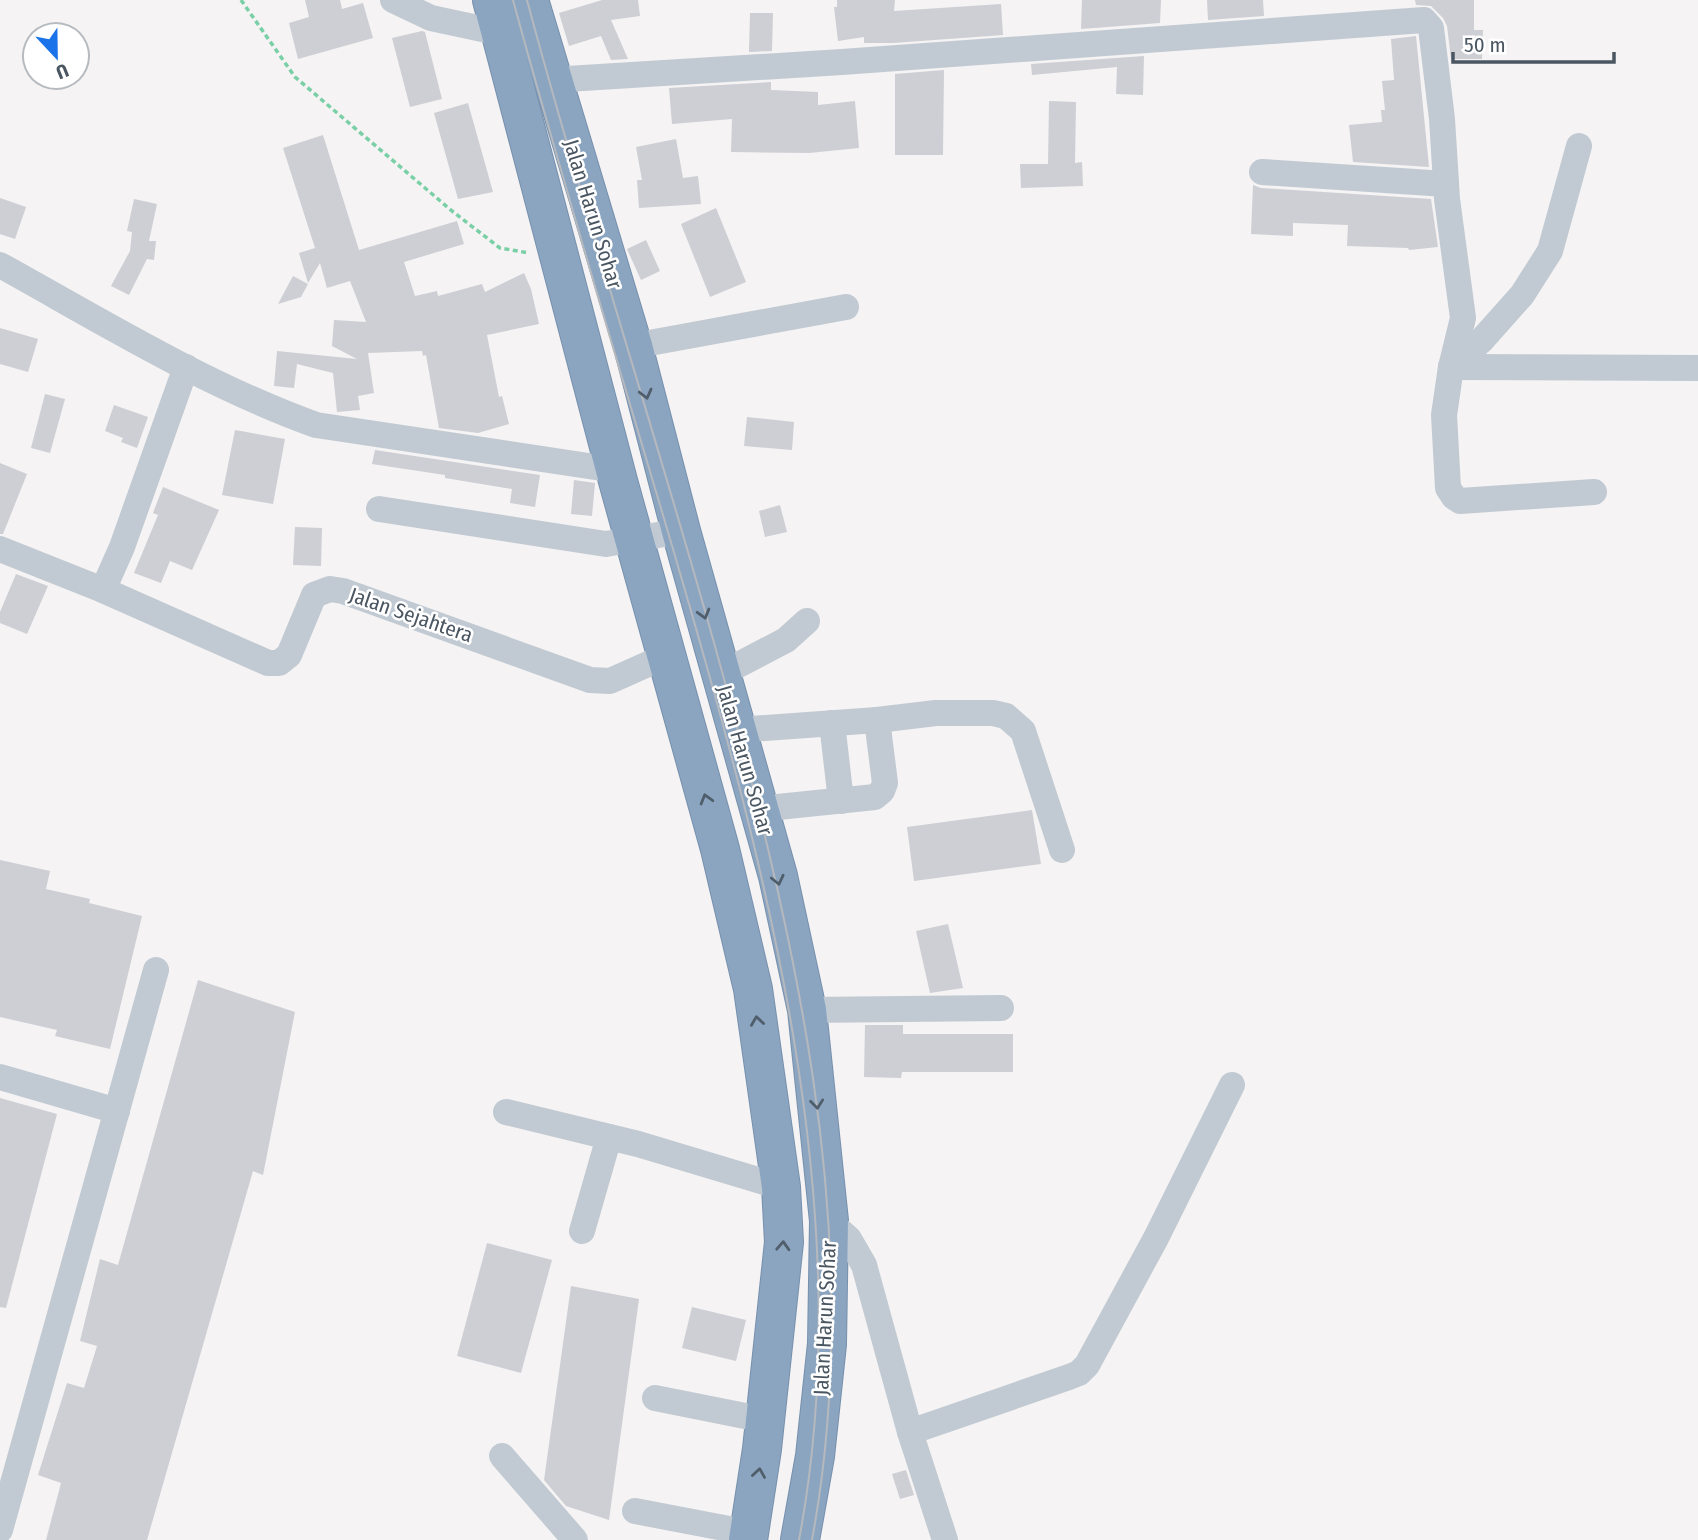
<svg xmlns="http://www.w3.org/2000/svg" width="1698" height="1540" viewBox="0 0 1698 1540" font-family="'Fira Sans Condensed',sans-serif">
<style>
.building{fill:#cdcfd5}
.lines{fill:none;stroke-linecap:round;stroke-linejoin:round}
.highway-casing{stroke:#7690ad;stroke-width:40}
.path{stroke:#7ad0a6;stroke-width:3.5;stroke-dasharray:5 3.5;stroke-linecap:butt}
.minor{stroke:#c1cad2;stroke-width:26}
.highway{stroke:#8ba5c1;stroke-width:38}
.tram{stroke:#b5b8bd;stroke-width:2}
.oneway{stroke:#505e6b}
.labels{text-anchor:middle;dominant-baseline:central;stroke-width:5;stroke-linejoin:round;paint-order:stroke}
.street-label{font-size:21px;fill:#4a5661;stroke:#fff}
</style>
<rect width="100%" height="100%" fill="#f5f3f3"/>
<g class="building">
<path d="M 305,0 L 340,0 L 342,9 L 363,3 L 373,38 L 298,59 L 289,23 L 309,17 Z"/>
<path d="M 602,0 L 638,0 L 640,16 L 611,20 L 628,59 L 611,60 L 601,36 L 569,46 L 559,13 Z"/>
<path d="M 837,0 L 895,0 L 894,11 L 1001,4 L 1003,35 L 893,43 L 864,43 L 864,37 L 838,41 L 834,7 L 837,7 Z"/>
<path d="M 1082,0 L 1161,0 L 1160,23 L 1081,29 Z"/>
<path d="M 1207,0 L 1263,0 L 1264,16 L 1208,20 Z"/>
<path d="M 1415,0 L 1474,0 L 1474,30 L 1483,30 L 1482,59 L 1451,59 L 1447,26 L 1443,18 L 1431,6 L 1416,5 Z"/>
<path d="M 750,13 L 773,13 L 772,51 L 749,52 Z"/>
<path d="M 422,31 L 425,32 L 442,99 L 410,107 L 392,38 Z"/>
<path d="M 1416,36 L 1429,167 L 1353,162 L 1349,125 L 1382,122 L 1381,110 L 1385,110 L 1382,81 L 1394,80 L 1391,39 Z"/>
<path d="M 1144,56 L 1143,95 L 1116,94 L 1117,67 L 1032,75 L 1031,64 Z"/>
<path d="M 944,70 L 943,155 L 895,155 L 895,74 Z"/>
<path d="M 771,82 L 771,90 L 818,92 L 818,105 L 855,101 L 859,148 L 809,153 L 731,152 L 732,119 L 672,124 L 669,88 Z"/>
<path d="M 1049,101 L 1076,102 L 1075,163 L 1082,162 L 1083,186 L 1021,188 L 1020,164 L 1048,164 Z"/>
<path d="M 468,103 L 493,192 L 458,199 L 434,113 Z"/>
<path d="M 323,135 L 359,250 L 457,221 L 464,244 L 404,262 L 415,296 L 437,291 L 438,296 L 482,284 L 485,292 L 524,273 L 531,289 L 539,324 L 487,335 L 499,397 L 502,396 L 509,424 L 478,433 L 439,428 L 426,355 L 423,356 L 422,351 L 368,353 L 374,393 L 358,396 L 360,410 L 337,412 L 333,373 L 297,364 L 294,388 L 274,386 L 277,351 L 357,359 L 332,346 L 334,320 L 366,322 L 350,281 L 327,288 L 320,263 L 308,283 L 299,253 L 315,248 L 283,148 Z"/>
<path d="M 676,139 L 683,178 L 698,176 L 701,204 L 639,208 L 637,180 L 642,180 L 636,147 Z"/>
<path d="M 1253,185 L 1261,188 L 1431,199 L 1438,247 L 1409,250 L 1408,248 L 1347,246 L 1348,225 L 1293,223 L 1293,236 L 1251,234 Z"/>
<path d="M 0,198 L 26,207 L 15,239 L 0,234 Z"/>
<path d="M 134,199 L 157,204 L 149,241 L 156,241 L 154,260 L 147,259 L 129,295 L 111,286 L 130,251 L 132,232 L 127,231 Z"/>
<path d="M 716,208 L 746,282 L 710,297 L 681,224 Z"/>
<path d="M 646,240 L 660,271 L 641,280 L 627,249 Z"/>
<path d="M 293,276 L 308,284 L 301,297 L 278,304 Z"/>
<path d="M 0,328 L 38,339 L 28,372 L 0,364 Z"/>
<path d="M 45,394 L 65,399 L 50,453 L 31,448 Z"/>
<path d="M 114,405 L 148,417 L 137,448 L 121,442 L 123,438 L 105,431 Z"/>
<path d="M 747,417 L 794,422 L 792,450 L 744,446 Z"/>
<path d="M 235,430 L 285,439 L 273,504 L 222,495 Z"/>
<path d="M 375,450 L 540,475 L 535,507 L 510,503 L 512,489 L 445,478 L 445,475 L 372,464 Z"/>
<path d="M 0,463 L 27,474 L 3,534 L 0,534 Z"/>
<path d="M 574,480 L 595,483 L 592,516 L 571,514 Z"/>
<path d="M 163,487 L 219,510 L 192,570 L 170,561 L 161,583 L 134,573 L 158,515 L 153,513 Z"/>
<path d="M 780,505 L 787,532 L 765,537 L 759,511 Z"/>
<path d="M 295,527 L 322,528 L 321,566 L 293,565 Z"/>
<path d="M 16,574 L 48,586 L 27,634 L 0,623 L 0,612 Z"/>
<path d="M 1032,810 L 1041,864 L 914,881 L 907,827 Z"/>
<path d="M 0,860 L 50,871 L 46,889 L 90,899 L 89,903 L 142,916 L 110,1049 L 55,1036 L 57,1030 L 0,1017 Z"/>
<path d="M 948,924 L 963,988 L 930,993 L 916,931 Z"/>
<path d="M 198,980 L 295,1012 L 263,1175 L 253,1171 L 147,1540 L 46,1540 L 61,1483 L 38,1475 L 67,1383 L 84,1388 L 97,1346 L 80,1341 L 100,1259 L 118,1265 Z"/>
<path d="M 865,1025 L 903,1025 L 903,1034 L 1013,1034 L 1013,1072 L 902,1072 L 901,1078 L 864,1077 Z"/>
<path d="M 0,1098 L 57,1114 L 6,1308 L 0,1307 Z"/>
<path d="M 487,1243 L 552,1260 L 521,1373 L 457,1356 Z"/>
<path d="M 571,1286 L 639,1299 L 609,1520 L 566,1506 L 544,1480 Z"/>
<path d="M 692,1307 L 746,1320 L 736,1361 L 682,1348 Z"/>
<path d="M 906,1470 L 914,1495 L 900,1499 L 892,1474 Z"/>
</g>
<g class="lines">
<defs>
<g id="highway">
<path d="M 492,0 L 618,481 L 720,849 L 753,989 L 781,1187 L 784,1242 L 762,1449 L 748,1540"/>
<path d="M 529,0 L 633,346 L 681,531 L 778,876 L 807,1010 L 829,1221 L 827,1344 L 815,1456 L 800,1540"/>
</g>
</defs>
<use href="#highway" class="highway-casing"/>
<path class="path" d="M 241,0 L 295,77 L 452,211 L 500,248 L 529,253"/>
<g class="minor">
<path d="M 393,0 L 431,18 L 501,33"/>
<path d="M 551,80 L 842,62 L 1424,20 L 1431,28 L 1442,119 L 1447,199 L 1463,318 L 1451,367 L 1444,415 L 1448,488 L 1454,497 L 1460,501 L 1594,492"/>
<path d="M 1262,172 L 1446,184"/>
<path d="M 0,265 C 103,322 205,385 316,425 L 615,470"/>
<path d="M 633,346 L 846,307"/>
<path d="M 1451,367 L 1481,341 L 1522,295 L 1550,251 L 1579,146"/>
<path d="M 1451,367 L 1698,368"/>
<path d="M 379,509 L 606,544 L 681,531"/>
<path d="M 0,549 L 103,590 L 268,663 L 279,663 L 289,655 L 314,595 L 330,589 L 343,591 L 590,680 L 610,681 L 666,656"/>
<path d="M 103,590 L 122,547 L 186,367"/>
<path d="M 721,674 L 786,640 L 807,621"/>
<path d="M 832,723 L 841,801"/>
<path d="M 737,730 L 877,720 L 936,713 L 993,713 L 1006,716 L 1023,731 L 1062,850"/>
<path d="M 759,809 L 875,797 L 882,791 L 885,783 L 877,720"/>
<path d="M 807,1010 L 1001,1008"/>
<path d="M 0,1077 L 117,1111"/>
<path d="M 506,1112 L 638,1144 L 781,1187"/>
<path d="M 829,1221 L 849,1239 L 864,1265 L 910,1432 L 945,1540"/>
<path d="M 582,1231 L 609,1137"/>
<path d="M 655,1398 L 765,1420"/>
<path d="M 910,1432 L 1069,1377 L 1079,1373 L 1087,1365 L 1156,1238 L 1232,1085"/>
<path d="M 502,1456 L 575,1540"/>
<path d="M 635,1511 L 750,1533"/>
<path d="M 0,1530 L 156,970"/>
</g>
<use href="#highway" class="highway"/>
<g class="tram">
<path d="M 513,0 C 563,184 619,366 673,549 C 765,863 861,1211 799,1540"/>
<path d="M 527,0 C 583,210 650,416 709,625 C 792,920 869,1233 812,1540"/>
</g>
</g>
<defs><path id="oneway-chevron" d="M-2-3.5L2.5 0L-2 3.5" fill="none" stroke-width="1.6" stroke-linecap="round" stroke-linejoin="round" transform="scale(1.75)"/></defs>
<g class="oneway">
<use href="#oneway-chevron" transform="translate(646 394) rotate(76)"/>
<use href="#oneway-chevron" transform="translate(704 614) rotate(74)"/>
<use href="#oneway-chevron" transform="translate(706 799) rotate(-106)"/>
<use href="#oneway-chevron" transform="translate(778 880) rotate(77)"/>
<use href="#oneway-chevron" transform="translate(757 1021) rotate(-98)"/>
<use href="#oneway-chevron" transform="translate(817 1104) rotate(84)"/>
<use href="#oneway-chevron" transform="translate(783 1246) rotate(-87)"/>
<use href="#oneway-chevron" transform="translate(759 1473) rotate(-81)"/>
</g>
<g class="labels">
<g class="street-label">
<text transform="translate(593 214) rotate(73)">Jalan Harun Sohar</text>
<text transform="translate(411 615) rotate(19)">Jalan Sejahtera</text>
<text transform="translate(745 760) rotate(74)">Jalan Harun Sohar</text>
<text transform="translate(825 1318) rotate(-87)">Jalan Harun Sohar</text>
</g>
</g>
<g transform="translate(56 56) rotate(158)"><circle r="33" fill="#ffffff" stroke="#b7bbc0" stroke-width="2"/>
<path d="M0-5L12 26L0 18L-12 26Z" fill="#1a73e8"/>
<text y="-10" font-size="19" font-weight="bold" text-anchor="middle" fill="#4a5661">U</text>
</g>
<path d="M1453 52v10h161v-10" fill="none" stroke="#4a5661" stroke-width="3.5"/>
<text x="1464" y="52" font-size="21" fill="#4a5661" stroke="#ffffff" stroke-width="5" paint-order="stroke">50 m</text>
</svg>
